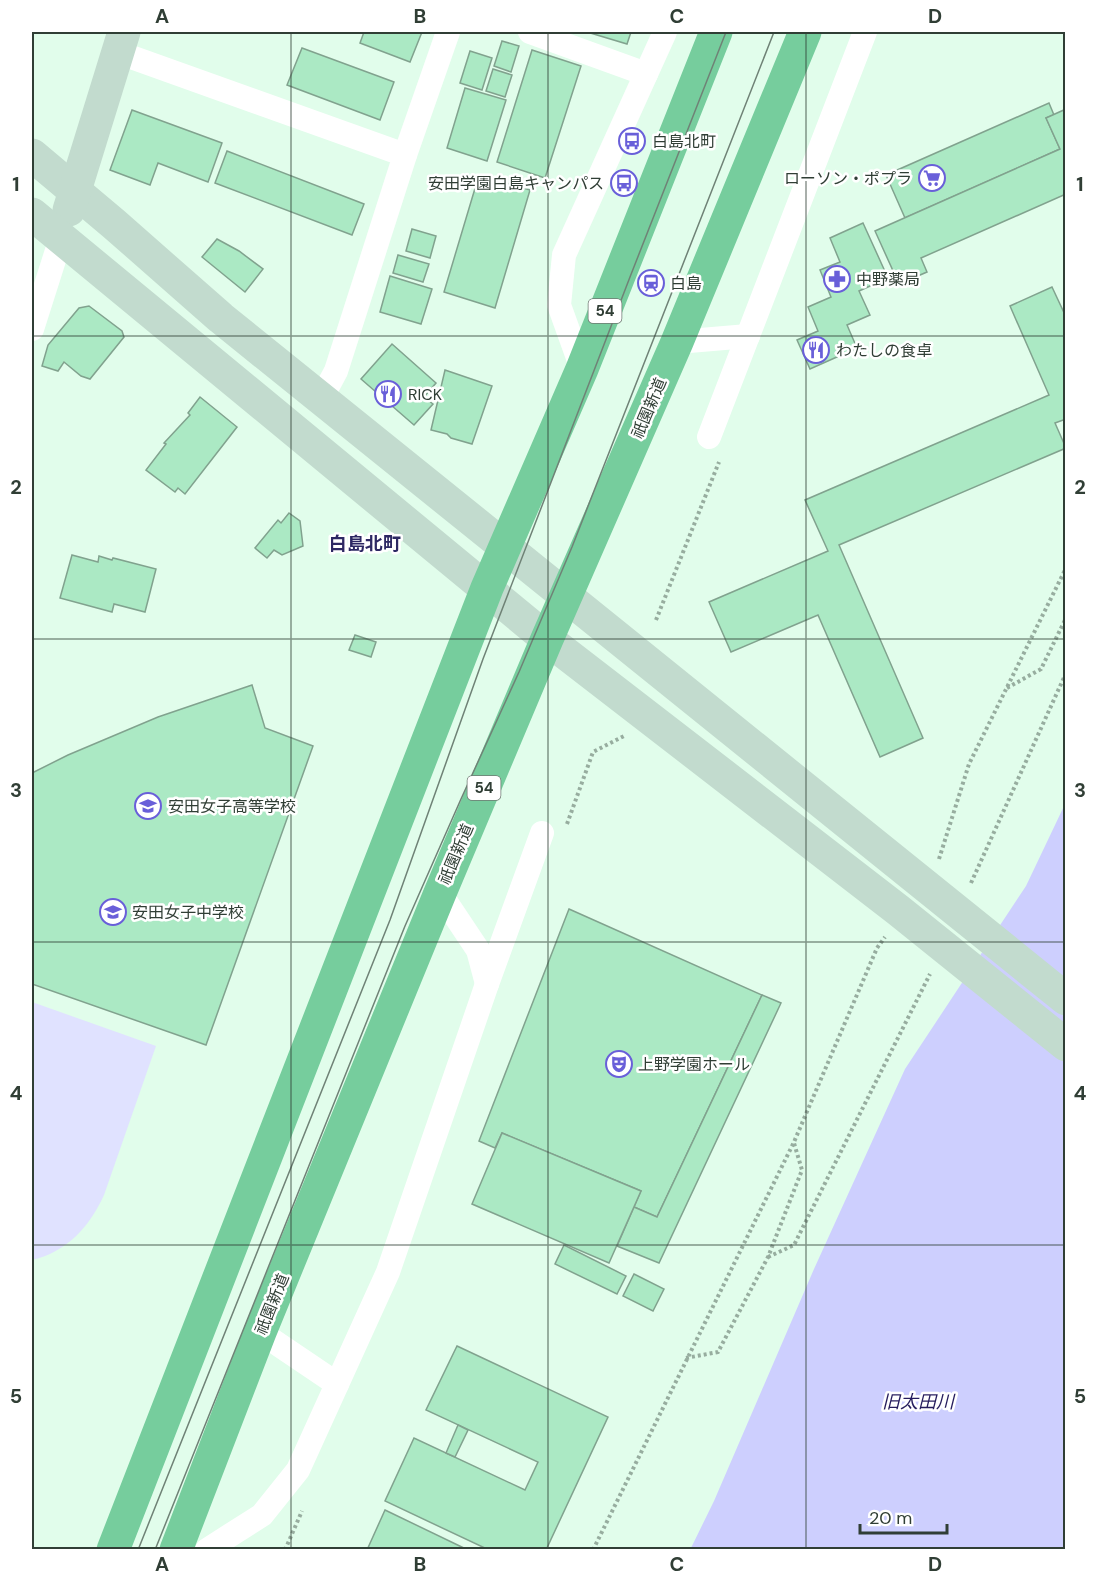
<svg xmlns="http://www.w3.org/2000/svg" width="1097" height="1581" viewBox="0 0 1097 1581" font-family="'DM Sans','Noto Sans JP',sans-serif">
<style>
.green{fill:#e0e2ff}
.water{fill:#cdcffe}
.building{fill:#abe9c4;stroke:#81a28e;stroke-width:1.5}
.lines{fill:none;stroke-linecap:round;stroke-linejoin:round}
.path{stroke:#97ad9f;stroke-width:4;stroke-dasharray:3 3;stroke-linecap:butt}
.street{stroke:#fff;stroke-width:24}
.secondary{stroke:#c2dbce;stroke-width:33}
.highway{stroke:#76cd9d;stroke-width:33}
.tram{stroke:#6f8276;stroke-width:1.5}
.grid{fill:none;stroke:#303e35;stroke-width:1.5;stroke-opacity:0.55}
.labels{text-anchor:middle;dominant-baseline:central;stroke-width:5;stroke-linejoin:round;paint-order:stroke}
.shield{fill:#fff;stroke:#6e7872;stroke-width:1.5}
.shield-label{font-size:15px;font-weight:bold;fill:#303e35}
.poi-label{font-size:16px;fill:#303e35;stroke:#fff;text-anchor:start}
.street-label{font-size:16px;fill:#303e35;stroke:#fff}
.neighbourhood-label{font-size:18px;font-weight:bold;fill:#2d2863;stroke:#fff}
.water-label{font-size:18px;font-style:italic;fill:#251c5d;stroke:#fff}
.neatline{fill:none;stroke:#303e35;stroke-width:2}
.grid-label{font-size:20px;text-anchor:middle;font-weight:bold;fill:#303e35}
</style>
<rect width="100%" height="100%" fill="#e1fdeb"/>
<path class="green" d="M 32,1002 L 156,1046 L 104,1195 C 90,1226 67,1252 32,1260 Z"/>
<path class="water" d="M 1065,804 L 1065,1549 L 690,1550 L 714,1501 L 814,1269 L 905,1069 L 1026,886 Z"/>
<g class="building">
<path d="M 364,32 L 422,32 L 410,62 L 360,43 Z"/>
<path d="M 587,32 L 631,32 L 627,44 Z"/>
<path d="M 502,41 L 519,46 L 511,72 L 494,66 Z"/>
<path d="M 302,48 L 394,82 L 380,120 L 287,85 Z"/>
<path d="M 532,50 L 581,66 L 545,178 L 497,162 Z"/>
<path d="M 470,51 L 492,58 L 482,90 L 460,83 Z"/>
<path d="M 493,69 L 512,75 L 505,97 L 486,91 Z"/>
<path d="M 465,88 L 506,100 L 487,161 L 447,148 Z"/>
<path d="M 1049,103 L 1054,115 L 1046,118 L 1060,149 L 905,218 L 886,175 Z"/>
<path d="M 1066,109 L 1066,194 L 921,258 L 927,272 L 899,284 L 875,231 L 1060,149 L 1046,118 Z"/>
<path d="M 132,110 L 222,143 L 208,182 L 158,163 L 150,185 L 110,170 Z"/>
<path d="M 227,151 L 364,204 L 352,235 L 215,183 Z"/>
<path d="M 479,175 L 530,190 L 495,308 L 444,292 Z"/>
<path d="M 863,223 L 888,278 L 859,291 L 870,315 L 847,325 L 857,348 L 810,369 L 797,340 L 818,331 L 808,307 L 831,297 L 820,270 L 840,262 L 830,238 Z"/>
<path d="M 412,229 L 436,236 L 430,258 L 406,251 Z"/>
<path d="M 217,239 L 239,251 L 263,269 L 245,292 L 202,257 Z"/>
<path d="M 398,255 L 429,264 L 423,282 L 393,273 Z"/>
<path d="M 390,276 L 432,289 L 421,324 L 380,312 Z"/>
<path d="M 1052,287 L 1066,317 L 1066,419 L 1055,423 L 1066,448 L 839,545 L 923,738 L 880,757 L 818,615 L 731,652 L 709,602 L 828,551 L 805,500 L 1049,395 L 1010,306 Z"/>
<path d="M 89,306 L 122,331 L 124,337 L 90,379 L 81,376 L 64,362 L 58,371 L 42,366 L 48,345 L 79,308 Z"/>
<path d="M 392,344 L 436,383 L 424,397 L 433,404 L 414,425 L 361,379 Z"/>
<path d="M 445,370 L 492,386 L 472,444 L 451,438 L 447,434 L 431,430 Z"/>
<path d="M 200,397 L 237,427 L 185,494 L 178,488 L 175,492 L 146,470 L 166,444 L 164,443 L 190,415 L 188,413 Z"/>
<path d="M 289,513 L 300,521 L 303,546 L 282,555 L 274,550 L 267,558 L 255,548 L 278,520 L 281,523 Z"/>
<path d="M 72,555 L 98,562 L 99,556 L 112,560 L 113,558 L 156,569 L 145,612 L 114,604 L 112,612 L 60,598 Z"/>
<path d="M 355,635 L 376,642 L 371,657 L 349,650 Z"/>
<path d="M 252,685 L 265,728 L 313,746 L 206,1045 L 32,984 L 32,773 L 68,755 L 158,717 Z"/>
<path d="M 569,909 L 762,995 L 657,1217 L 634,1207 L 641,1191 L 502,1133 L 495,1148 L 479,1141 Z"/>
<path d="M 762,995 L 781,1003 L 659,1263 L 617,1246 L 634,1207 L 657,1217 Z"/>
<path d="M 502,1133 L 641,1191 L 609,1263 L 472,1204 Z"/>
<path d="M 564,1245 L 626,1276 L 617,1294 L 555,1264 Z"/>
<path d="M 634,1274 L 664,1289 L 653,1311 L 623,1296 Z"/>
<path d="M 457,1346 L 608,1417 L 546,1550 L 489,1550 L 385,1501 L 414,1438 L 525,1490 L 538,1462 L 426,1410 Z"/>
<path d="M 458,1425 L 468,1430 L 455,1457 L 446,1453 Z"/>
<path d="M 385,1510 L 468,1550 L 367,1550 Z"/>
</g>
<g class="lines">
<g class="path">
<path d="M 656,620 L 719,462"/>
<path d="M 1007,688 L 1041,669 L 1066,618"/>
<path d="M 567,824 L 593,752 L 624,736"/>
<path d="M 939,859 L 969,764 L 1066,568"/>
<path d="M 971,883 L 1066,673"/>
<path d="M 768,1257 L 794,1245 L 930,974"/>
<path d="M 686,1358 L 718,1352 L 768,1257 L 802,1170 L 794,1143"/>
<path d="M 285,1550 L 302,1511"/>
<path d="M 593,1550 L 794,1142 L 877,948 L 885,937"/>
</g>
<g class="street">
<path d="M 530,32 L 646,74"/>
<path d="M 117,52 L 405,155"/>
<path d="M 32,329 L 61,238"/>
<path d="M 677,342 L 748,336"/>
<path d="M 582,369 L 559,305 L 564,255 L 665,32"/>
<path d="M 321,399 L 336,371 L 405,155 L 448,32"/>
<path d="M 709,437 L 865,32"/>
<path d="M 440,893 L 478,950 L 487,984"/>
<path d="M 260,1332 L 337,1384"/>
<path d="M 207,1550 L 262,1515 L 298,1470 L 388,1272 L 487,984 L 542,833"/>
</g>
<g class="secondary">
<path d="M 32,155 L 114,224 L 221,318 L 1066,999"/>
<path d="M 69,210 L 124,32"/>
<path d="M 32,214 L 547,639 L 898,910 L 1066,1045"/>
</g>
<g class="highway">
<path d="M 113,1550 L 487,588 L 582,369 L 716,32"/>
<path d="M 176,1550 L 260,1332 L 440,893 L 547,639 L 677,342 L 805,32"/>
</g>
<g class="tram">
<path d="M 138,1550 L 390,920 L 483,659 L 630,277 L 726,32"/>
<path d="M 155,1550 L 405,926 L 461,799 L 519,672 L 572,547 L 774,32"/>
</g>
</g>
<path class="grid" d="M 291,32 L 291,1550M 548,32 L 548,1550M 806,32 L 806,1550M 32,336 L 1066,336M 32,639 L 1066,639M 32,942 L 1066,942M 32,1245 L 1066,1245"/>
<defs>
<symbol id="bus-ring" viewBox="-11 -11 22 22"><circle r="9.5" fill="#fff" stroke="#695fd9" stroke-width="1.5"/><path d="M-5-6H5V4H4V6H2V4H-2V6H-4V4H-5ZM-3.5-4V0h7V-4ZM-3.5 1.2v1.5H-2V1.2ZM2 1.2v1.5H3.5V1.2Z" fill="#695fd9"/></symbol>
<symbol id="supermarket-ring" viewBox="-11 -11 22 22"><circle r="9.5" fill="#fff" stroke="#695fd9" stroke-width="1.5"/><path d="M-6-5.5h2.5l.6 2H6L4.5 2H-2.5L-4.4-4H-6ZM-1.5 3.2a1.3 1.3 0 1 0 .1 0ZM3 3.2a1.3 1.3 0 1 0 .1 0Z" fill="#695fd9"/></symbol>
<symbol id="pharmacy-ring" viewBox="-11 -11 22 22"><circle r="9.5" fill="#fff" stroke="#695fd9" stroke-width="1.5"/><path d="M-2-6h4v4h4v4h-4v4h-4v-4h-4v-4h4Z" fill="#695fd9"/></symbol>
<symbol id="station-ring" viewBox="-11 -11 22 22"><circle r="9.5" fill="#fff" stroke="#695fd9" stroke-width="1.5"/><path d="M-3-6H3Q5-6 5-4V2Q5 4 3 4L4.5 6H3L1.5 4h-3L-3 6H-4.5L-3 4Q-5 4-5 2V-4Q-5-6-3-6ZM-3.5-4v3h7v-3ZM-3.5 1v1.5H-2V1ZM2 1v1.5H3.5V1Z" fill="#695fd9"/></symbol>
<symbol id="restaurant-ring" viewBox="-11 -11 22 22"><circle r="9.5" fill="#fff" stroke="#695fd9" stroke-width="1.5"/><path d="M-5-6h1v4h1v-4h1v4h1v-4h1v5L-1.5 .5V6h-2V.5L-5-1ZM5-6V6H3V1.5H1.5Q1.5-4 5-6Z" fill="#695fd9"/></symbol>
<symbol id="school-ring" viewBox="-11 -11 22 22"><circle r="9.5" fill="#fff" stroke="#695fd9" stroke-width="1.5"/><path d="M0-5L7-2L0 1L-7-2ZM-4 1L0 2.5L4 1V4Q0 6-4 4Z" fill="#695fd9"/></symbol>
<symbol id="theatre-ring" viewBox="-11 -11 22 22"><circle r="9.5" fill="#fff" stroke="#695fd9" stroke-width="1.5"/><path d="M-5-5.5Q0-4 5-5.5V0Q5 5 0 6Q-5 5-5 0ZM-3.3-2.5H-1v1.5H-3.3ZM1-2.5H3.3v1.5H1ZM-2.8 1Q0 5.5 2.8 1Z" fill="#695fd9"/></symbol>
</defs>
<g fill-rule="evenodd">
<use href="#bus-ring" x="617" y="126" width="30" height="30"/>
<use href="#supermarket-ring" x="917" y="163" width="30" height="30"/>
<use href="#bus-ring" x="609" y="168" width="30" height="30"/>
<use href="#pharmacy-ring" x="822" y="264" width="30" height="30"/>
<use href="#station-ring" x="636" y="268" width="30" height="30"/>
<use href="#restaurant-ring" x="801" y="335" width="30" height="30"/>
<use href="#restaurant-ring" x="373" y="379" width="30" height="30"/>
<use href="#school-ring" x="133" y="791" width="30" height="30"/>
<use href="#school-ring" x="98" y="897" width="30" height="30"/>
<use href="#theatre-ring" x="604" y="1049" width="30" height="30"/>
</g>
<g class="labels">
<g class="shield">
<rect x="588.5" y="299" width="33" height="24" rx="4.5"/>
<rect x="467.5" y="776" width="33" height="24" rx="4.5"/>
</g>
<g class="shield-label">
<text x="605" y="311">54</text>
<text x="484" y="788">54</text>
</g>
<g class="poi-label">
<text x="652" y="141">白島北町</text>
<text x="912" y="178" text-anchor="end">ローソン・ポプラ</text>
<text x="604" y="183" text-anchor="end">安田学園白島キャンパス</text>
<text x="856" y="279">中野薬局</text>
<text x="670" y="283">白島</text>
<text x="836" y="350">わたしの食卓</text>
<text x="408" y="394">RICK</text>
<text x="168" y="806">安田女子高等学校</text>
<text x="132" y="912">安田女子中学校</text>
<text x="638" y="1064">上野学園ホール</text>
</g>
<g class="street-label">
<text transform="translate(649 408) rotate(-67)">祇園新道</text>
<text transform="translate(456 854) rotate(-67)">祇園新道</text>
<text transform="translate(272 1304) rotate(-68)">祇園新道</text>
</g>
<g class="neighbourhood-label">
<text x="365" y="544">白島北町</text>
</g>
<g class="water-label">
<text x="918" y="1402">旧太田川</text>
</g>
</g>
<rect width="1097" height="1581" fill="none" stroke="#ffffff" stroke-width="66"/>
<path d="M860 1524v9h87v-9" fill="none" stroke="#303e35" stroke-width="3"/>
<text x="869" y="1524" font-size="18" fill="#303e35" stroke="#ffffff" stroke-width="4.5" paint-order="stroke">20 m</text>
<rect x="33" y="33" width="1031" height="1515" class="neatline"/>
<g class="grid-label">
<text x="162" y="23">A</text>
<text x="420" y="23">B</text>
<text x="677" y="23">C</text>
<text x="935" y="23">D</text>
<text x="16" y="191">1</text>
<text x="1080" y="191">1</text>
<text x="16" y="494">2</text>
<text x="1080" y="494">2</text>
<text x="16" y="797">3</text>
<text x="1080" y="797">3</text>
<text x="16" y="1100">4</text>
<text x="1080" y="1100">4</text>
<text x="16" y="1403">5</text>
<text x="1080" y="1403">5</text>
<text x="162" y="1571">A</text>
<text x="420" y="1571">B</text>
<text x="677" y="1571">C</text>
<text x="935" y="1571">D</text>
</g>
</svg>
